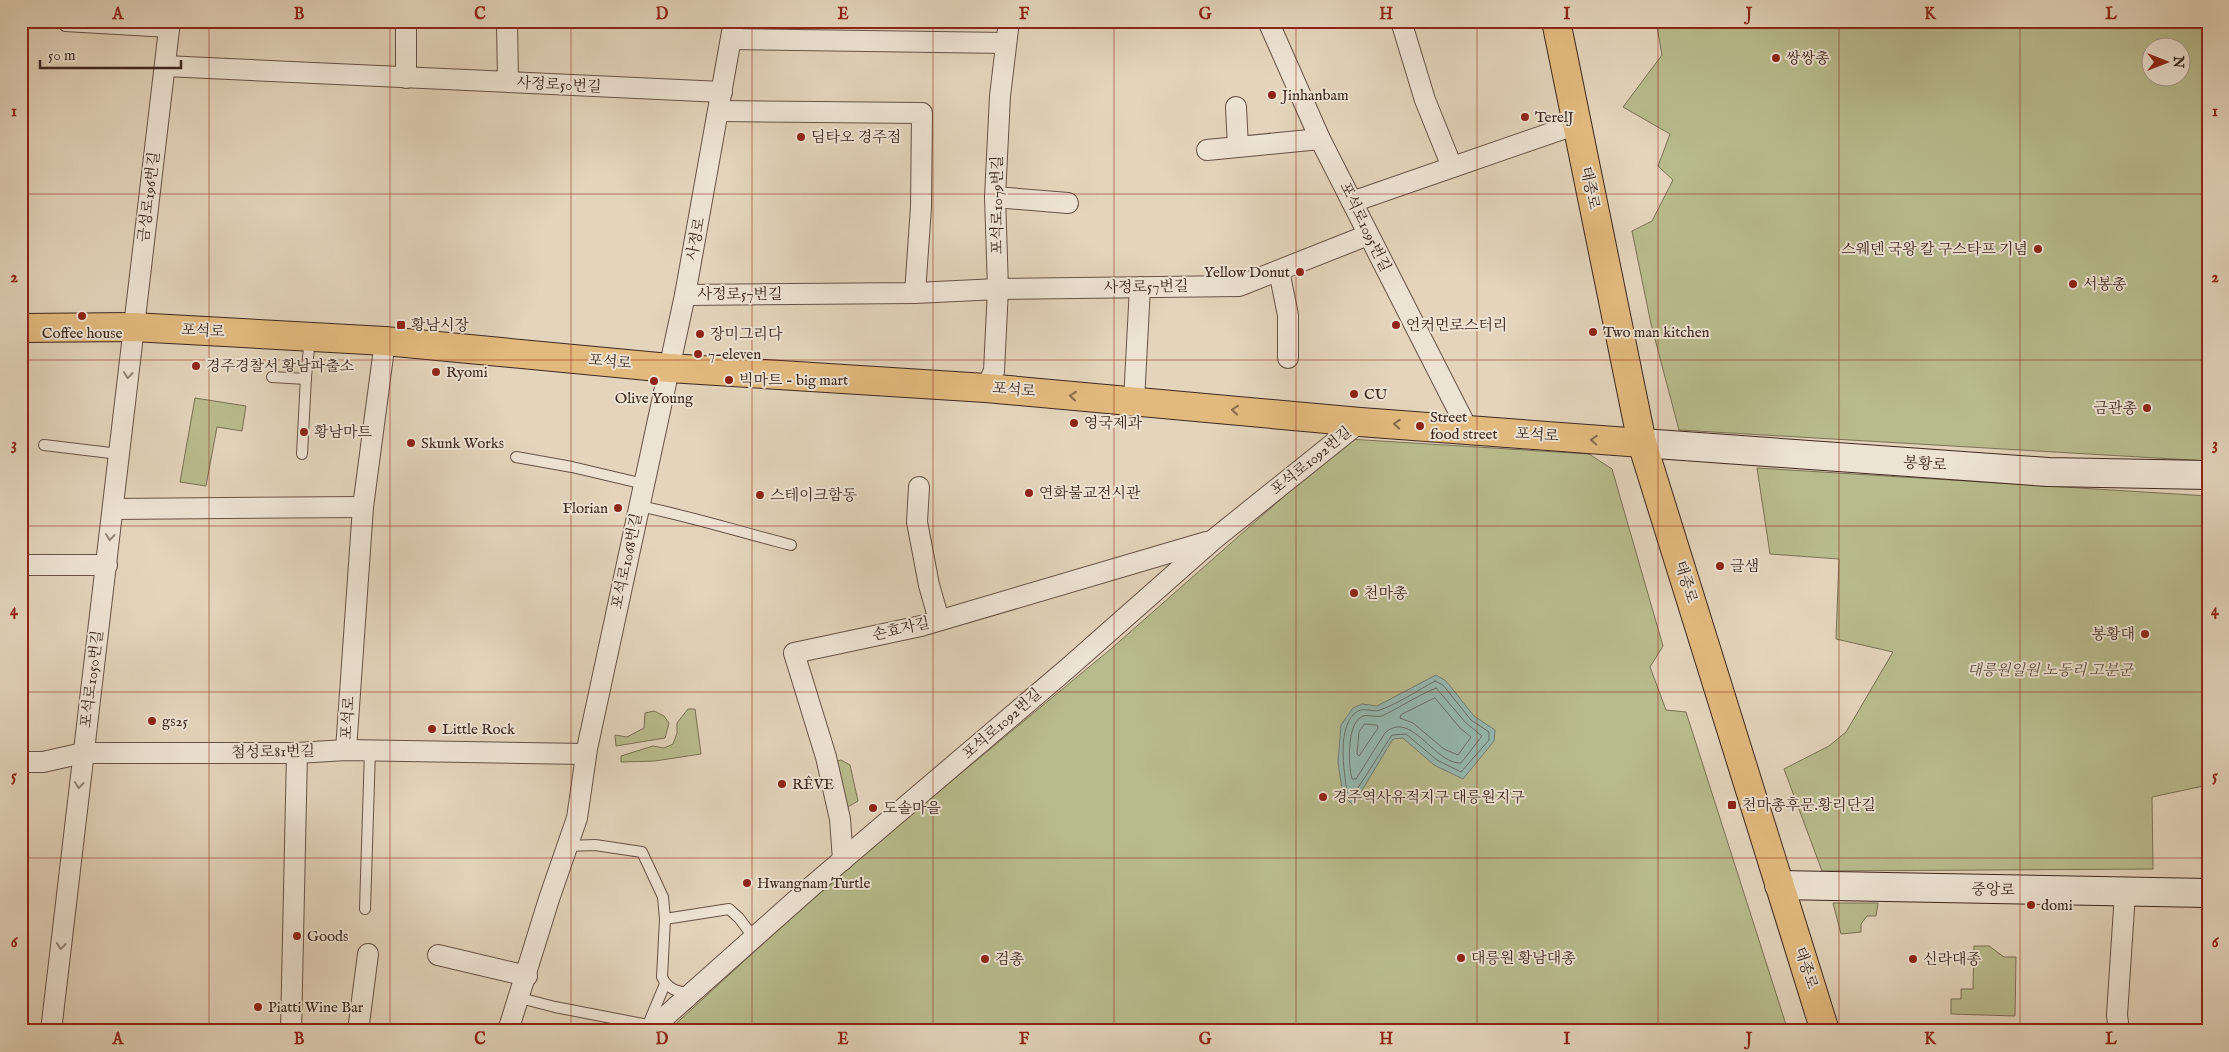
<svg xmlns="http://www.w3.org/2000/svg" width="2229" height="1052" viewBox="0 0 2229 1052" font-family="'IM FELL English','Noto Serif KR',serif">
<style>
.green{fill:#b8bb8d;stroke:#7a7156;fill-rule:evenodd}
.water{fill:#95b8b0;stroke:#717e76}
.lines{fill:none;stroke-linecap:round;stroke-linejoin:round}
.shore{stroke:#687068;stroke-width:1}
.lane-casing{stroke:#665246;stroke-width:12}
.street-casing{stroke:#665246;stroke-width:22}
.secondary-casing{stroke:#3c271f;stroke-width:30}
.primary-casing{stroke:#3c271f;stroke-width:30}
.lane{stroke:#ede3d3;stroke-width:10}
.street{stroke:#ede3d3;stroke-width:20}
.secondary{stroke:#ede3d3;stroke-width:28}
.primary{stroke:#e2ba7e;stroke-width:28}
.oneway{stroke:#948579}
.oneway2{stroke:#87694a}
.grid{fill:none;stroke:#8f2418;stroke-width:1;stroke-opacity:0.55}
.poi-dot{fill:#8f2418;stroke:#ede3d3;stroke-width:2}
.labels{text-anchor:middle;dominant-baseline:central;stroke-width:4;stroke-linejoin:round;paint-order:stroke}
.poi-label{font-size:15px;fill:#3c271f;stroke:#ede3d3;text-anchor:start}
.street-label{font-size:15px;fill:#3c271f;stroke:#ede3d3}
.park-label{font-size:15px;font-style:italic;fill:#5b4c3a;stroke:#ede3d3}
.neatline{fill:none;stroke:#8f2418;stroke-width:2}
.grid-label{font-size:16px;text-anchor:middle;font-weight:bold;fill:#8f2418}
</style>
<rect width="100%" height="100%" fill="#e3d4bb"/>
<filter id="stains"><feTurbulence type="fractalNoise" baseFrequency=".004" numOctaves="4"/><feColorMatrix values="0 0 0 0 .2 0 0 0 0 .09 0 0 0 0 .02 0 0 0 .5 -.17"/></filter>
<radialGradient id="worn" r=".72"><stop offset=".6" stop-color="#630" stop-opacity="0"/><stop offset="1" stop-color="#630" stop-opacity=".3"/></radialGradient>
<g class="green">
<path d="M 1656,21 L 2208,21 L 2208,461 L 1679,430 L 1651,324 L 1632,231 L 1652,221 L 1673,180 L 1658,166 L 1670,134 L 1623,107 L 1662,55 ZM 2152,48 L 2182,48 L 2182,78 L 2152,78 Z"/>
<path d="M 195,398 L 246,406 L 242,431 L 217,427 L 206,486 L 180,482 Z"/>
<path d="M 1349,439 L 1589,454 L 1612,469 L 1663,646 L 1650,667 L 1666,710 L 1686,712 L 1788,1031 L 668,1031 L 831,881 L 1112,648 Z"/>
<path d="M 1757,468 L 2208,496 L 2208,785 L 2152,797 L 2153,869 L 1822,871 L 1784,769 L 1829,746 L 1846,732 L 1893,652 L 1836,639 L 1839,559 L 1770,554 Z"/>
<path d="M 688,709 L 695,709 L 701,754 L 655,761 L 621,762 L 621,756 L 653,746 L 664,748 L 673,744 L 677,733 L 677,723 Z"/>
<path d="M 654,711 L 664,716 L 669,723 L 665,738 L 616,746 L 615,735 L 627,737 L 644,728 L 645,713 Z"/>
<path d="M 841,760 L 850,765 L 858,801 L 846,808 L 834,762 Z"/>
<path d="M 1833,903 L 1878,903 L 1876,916 L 1867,916 L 1861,924 L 1861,932 L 1841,934 Z"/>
<path d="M 1974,946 L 1989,946 L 2004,957 L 2016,957 L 2015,1016 L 1951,1014 L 1951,999 L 1961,999 L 1961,989 L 1973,989 Z"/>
</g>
<path class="water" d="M 1436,675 L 1446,681 L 1474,716 L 1495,730 L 1494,741 L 1463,779 L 1434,765 L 1403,738 L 1393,739 L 1353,805 L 1343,795 L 1338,762 L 1341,725 L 1353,708 L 1362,704 L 1377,706 Z"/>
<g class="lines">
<g class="shore">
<path d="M 1435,681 L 1443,685 L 1471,720 L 1489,732 L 1489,740 L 1461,772 L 1437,760 L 1406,734 L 1392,735 L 1354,794 L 1350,795 L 1347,792 C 1344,771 1336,724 1358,711 C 1365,707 1373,713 1380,710 C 1399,703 1417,691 1435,681 Z"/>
<path d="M 1436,688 L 1466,723 L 1482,736 L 1461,763 C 1434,764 1411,709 1385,733 L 1356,779 L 1352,779 C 1348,765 1347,725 1361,717 C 1368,713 1376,719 1384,715 C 1401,707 1418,695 1436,688 Z"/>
<path d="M 1435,698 L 1460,728 L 1471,737 L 1458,755 L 1444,749 L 1413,723 L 1400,718 L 1401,715 Z"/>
<path d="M 1365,724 L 1377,725 L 1378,728 L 1359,756 L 1357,754 L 1359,732 Z"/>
</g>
<defs>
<g id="lane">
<path d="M 65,26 L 169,32"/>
<path d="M 272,377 L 306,379"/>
<path d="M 44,445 L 119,454"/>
<path d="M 302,454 L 306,377 L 310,338"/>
<path d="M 516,457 L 572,467 L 644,484"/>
<path d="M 639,506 C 690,516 740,532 791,545"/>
<path d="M 567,846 L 595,845 L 642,852 L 663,897 L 665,919"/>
<path d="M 365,909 L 370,750"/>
<path d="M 691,993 C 678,992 668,990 662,977 L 665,919 L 729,909 L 739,918 L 754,938"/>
<path d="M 520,998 L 555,1007 L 648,1025"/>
<path d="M 647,1027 L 665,984"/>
</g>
<g id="street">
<path d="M 507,21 L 508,82"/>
<path d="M 1268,21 L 1320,139 L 1468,430"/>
<path d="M 1401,21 L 1425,100 L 1452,167"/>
<path d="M 731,39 L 1006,43"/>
<path d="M 165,66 L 722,92"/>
<path d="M 406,78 L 406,21"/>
<path d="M 1236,107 L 1238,147"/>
<path d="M 720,111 L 922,113 L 921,207 L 915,293"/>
<path d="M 1207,150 L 1320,139"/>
<path d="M 995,197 L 1068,203"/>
<path d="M 1352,202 L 1577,124"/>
<path d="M 1279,271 L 1288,315 L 1288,358"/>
<path d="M 685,295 L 915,293 L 998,289 L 1239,286 L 1368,235"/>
<path d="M 986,388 L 994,371 L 998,289 L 995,197 L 1000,96 L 1009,21"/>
<path d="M 1134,401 L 1140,287"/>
<path d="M 919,487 L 917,522 L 929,585 L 939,620"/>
<path d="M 113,509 L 363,507"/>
<path d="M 21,565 L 107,565"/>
<path d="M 346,750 L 363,507 L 385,341"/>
<path d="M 21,762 L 43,762 L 83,753 L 297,753 L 346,750 L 586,754"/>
<path d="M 843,860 L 840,819 L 826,757 L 794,653 L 921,626 L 1206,542"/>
<path d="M 438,955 L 527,976"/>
<path d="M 51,1031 L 170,21"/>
<path d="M 291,1031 L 297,753"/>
<path d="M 358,1031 L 368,954"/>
<path d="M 508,1031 L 549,899 L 577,818 L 587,749 L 685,295 L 734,21"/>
<path d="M 649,1031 L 812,886 L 1068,668 L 1213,540 L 1360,422"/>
<path d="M 2119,1031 L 2117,1015 L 2125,893"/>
</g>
<g id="secondary">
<path d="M 1642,443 L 2048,472 L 2208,475"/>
<path d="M 1779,885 L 2208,893"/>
</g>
<g id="primary">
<path d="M 1556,21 L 1642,443 L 1825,1031"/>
<path d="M 21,328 L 133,327 L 385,341 L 669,368 L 986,388 L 1360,422 L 1642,443"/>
</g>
</defs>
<use href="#lane" class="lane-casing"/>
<use href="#street" class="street-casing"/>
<use href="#secondary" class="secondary-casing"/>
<use href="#primary" class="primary-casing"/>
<use href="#lane" class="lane"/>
<use href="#street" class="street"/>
<use href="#secondary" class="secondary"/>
<use href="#primary" class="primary"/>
</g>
<defs><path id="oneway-chevron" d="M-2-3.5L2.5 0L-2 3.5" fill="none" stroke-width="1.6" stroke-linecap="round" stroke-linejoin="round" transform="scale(1.25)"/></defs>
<g class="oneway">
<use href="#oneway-chevron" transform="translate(128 375) rotate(96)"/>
<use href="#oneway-chevron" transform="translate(110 537) rotate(96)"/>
<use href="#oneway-chevron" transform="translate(79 785) rotate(96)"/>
<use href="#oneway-chevron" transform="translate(61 946) rotate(96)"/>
</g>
<g class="oneway2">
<use href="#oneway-chevron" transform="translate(1073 396) rotate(-175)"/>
<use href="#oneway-chevron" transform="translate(1235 410) rotate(-175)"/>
<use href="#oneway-chevron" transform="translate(1397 424) rotate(-176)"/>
<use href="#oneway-chevron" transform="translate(1594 440) rotate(-176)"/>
</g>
<path class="grid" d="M 209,21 L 209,1031M 390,21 L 390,1031M 571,21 L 571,1031M 752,21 L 752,1031M 933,21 L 933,1031M 1114,21 L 1114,1031M 1296,21 L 1296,1031M 1477,21 L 1477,1031M 1658,21 L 1658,1031M 1839,21 L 1839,1031M 2020,21 L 2020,1031M 21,194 L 2208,194M 21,360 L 2208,360M 21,526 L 2208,526M 21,692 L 2208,692M 21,858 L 2208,858"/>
<g class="poi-dot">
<circle cx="1776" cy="58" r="5"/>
<circle cx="1272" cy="95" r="5"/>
<circle cx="1525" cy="117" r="5"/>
<circle cx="801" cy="137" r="5"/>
<circle cx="2038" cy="249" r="5"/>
<circle cx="1300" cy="272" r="5"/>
<circle cx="2073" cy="284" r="5"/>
<circle cx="82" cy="316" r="5"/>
<rect x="396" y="320" width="10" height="10" rx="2.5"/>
<circle cx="1396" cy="325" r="5"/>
<circle cx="1593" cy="332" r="5"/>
<circle cx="700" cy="334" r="5"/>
<circle cx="698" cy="354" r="5"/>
<circle cx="196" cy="366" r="5"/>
<circle cx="436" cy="372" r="5"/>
<circle cx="729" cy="380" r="5"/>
<circle cx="654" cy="381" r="5"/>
<circle cx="1354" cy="394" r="5"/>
<circle cx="2147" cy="408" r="5"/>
<circle cx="1074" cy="423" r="5"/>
<circle cx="1420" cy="426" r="5"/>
<circle cx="304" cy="432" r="5"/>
<circle cx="411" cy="443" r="5"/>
<circle cx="1029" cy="493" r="5"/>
<circle cx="760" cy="495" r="5"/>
<circle cx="618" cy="508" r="5"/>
<circle cx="1720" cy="566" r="5"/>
<circle cx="1354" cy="593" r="5"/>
<circle cx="2145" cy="634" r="5"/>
<circle cx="152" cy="721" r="5"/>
<circle cx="432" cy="729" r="5"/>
<circle cx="782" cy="784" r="5"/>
<circle cx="1323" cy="797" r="5"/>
<rect x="1727" y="800" width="10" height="10" rx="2.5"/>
<circle cx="873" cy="808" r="5"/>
<circle cx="747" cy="883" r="5"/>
<circle cx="2031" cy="905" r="5"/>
<circle cx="297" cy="936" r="5"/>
<circle cx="1461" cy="958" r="5"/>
<circle cx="985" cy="959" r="5"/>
<circle cx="1913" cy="959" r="5"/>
<circle cx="258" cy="1007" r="5"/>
</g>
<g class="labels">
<g class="poi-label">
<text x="1786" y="58">쌍쌍총</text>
<text x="1282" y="95">Jinhanbam</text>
<text x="1535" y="117">TerelJ</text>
<text x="811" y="137">딤타오 경주점</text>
<text x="2028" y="249" text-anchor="end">스웨덴 국왕 칼 구스타프 기념</text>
<text x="1290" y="272" text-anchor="end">Yellow Donut</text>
<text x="2083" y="284">서봉총</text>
<text x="411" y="325">황남시장</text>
<text x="1406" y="325">언커먼로스터리</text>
<text x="1603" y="332">Two man kitchen</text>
<text x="82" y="333" text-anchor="middle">Coffee house</text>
<text x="710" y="334">장미그리다</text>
<text x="708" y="354">7-eleven</text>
<text x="206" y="366">경주경찰서 황남파출소</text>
<text x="446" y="372">Ryomi</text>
<text x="739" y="380">빅마트 - big mart</text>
<text x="1364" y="394">CU</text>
<text x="654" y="398" text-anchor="middle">Olive Young</text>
<text x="2137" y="408" text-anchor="end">금관총</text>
<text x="1430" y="417">Street<tspan x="1430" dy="17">food street</tspan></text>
<text x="1084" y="423">영국제과</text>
<text x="314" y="432">황남마트</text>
<text x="421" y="443">Skunk Works</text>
<text x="1039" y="493">연화불교전시관</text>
<text x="770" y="495">스테이크함동</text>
<text x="608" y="508" text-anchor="end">Florian</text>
<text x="1730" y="566">글샘</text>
<text x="1364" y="593">천마총</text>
<text x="2135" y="634" text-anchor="end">봉황대</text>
<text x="162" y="721">gs25</text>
<text x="442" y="729">Little Rock</text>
<text x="792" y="784">RÊVE</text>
<text x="1333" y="797">경주역사유적지구 대릉원지구</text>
<text x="1742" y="805">천마총후문.황리단길</text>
<text x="883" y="808">도솔마을</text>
<text x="757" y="883">Hwangnam Turtle</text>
<text x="2041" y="905">domi</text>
<text x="307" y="936">Goods</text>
<text x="1471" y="958">대릉원 황남대총</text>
<text x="995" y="959">검총</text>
<text x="1923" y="959">신라대종</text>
<text x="268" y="1007">Piatti Wine Bar</text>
</g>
<g class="street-label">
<text transform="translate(559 85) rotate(3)">사정로50번길</text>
<text transform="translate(1590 188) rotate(78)">태종로</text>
<text transform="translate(149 197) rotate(-83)">금성로196번길</text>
<text transform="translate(997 205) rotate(-90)">포석로1079번길</text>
<text transform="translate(1365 227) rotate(64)">포석로1095번길</text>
<text transform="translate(696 239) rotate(-79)">사정로</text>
<text transform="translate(1146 287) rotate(-1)">사정로57번길</text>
<text x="740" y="294">사정로57번길</text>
<text transform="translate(203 331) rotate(3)">포석로</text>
<text transform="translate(610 362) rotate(5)">포석로</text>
<text transform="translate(1014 390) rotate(5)">포석로</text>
<text transform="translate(1537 435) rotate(4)">포석로</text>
<text transform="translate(1311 461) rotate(-39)">포석로1092번길</text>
<text transform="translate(1925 464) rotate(4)">봉황로</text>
<text transform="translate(627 561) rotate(-78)">포석로1068번길</text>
<text transform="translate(1686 582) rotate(73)">태종로</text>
<text transform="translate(901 629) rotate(-13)">손효자길</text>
<text transform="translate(92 679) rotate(-83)">포석로1050번길</text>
<text transform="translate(348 718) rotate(-86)">포석로</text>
<text transform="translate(1002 724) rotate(-41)">포석로1092번길</text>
<text transform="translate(273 752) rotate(-1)">첨성로81번길</text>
<text transform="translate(1993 890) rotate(1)">중앙로</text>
<text transform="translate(1806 968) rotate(72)">태종로</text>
</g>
<g class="park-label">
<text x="2050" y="670">대릉원일원 노동리 고분군</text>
</g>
</g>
<rect width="2229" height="1052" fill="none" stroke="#e3d4bb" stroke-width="55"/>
<g transform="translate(2166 62) rotate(90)"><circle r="24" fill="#ede3d3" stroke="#a6988b"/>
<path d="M0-4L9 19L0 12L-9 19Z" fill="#8f2418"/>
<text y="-8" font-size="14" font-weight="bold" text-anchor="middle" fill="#3c271f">N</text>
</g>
<path d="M40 60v8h141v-8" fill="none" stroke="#3c271f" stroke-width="2.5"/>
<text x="48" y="60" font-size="15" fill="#3c271f" stroke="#ede3d3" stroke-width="4" paint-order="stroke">50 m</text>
<rect x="28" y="28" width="2174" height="996" class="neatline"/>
<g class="grid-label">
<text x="118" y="19">A</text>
<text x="299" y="19">B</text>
<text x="480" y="19">C</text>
<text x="662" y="19">D</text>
<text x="843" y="19">E</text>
<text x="1024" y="19">F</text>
<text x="1205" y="19">G</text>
<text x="1386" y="19">H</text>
<text x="1567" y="19">I</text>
<text x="1749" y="19">J</text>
<text x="1930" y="19">K</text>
<text x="2111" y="19">L</text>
<text x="14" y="116">1</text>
<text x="2215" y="116">1</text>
<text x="14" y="282">2</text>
<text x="2215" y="282">2</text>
<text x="14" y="449">3</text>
<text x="2215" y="449">3</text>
<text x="14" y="615">4</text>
<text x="2215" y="615">4</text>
<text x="14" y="781">5</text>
<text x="2215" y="781">5</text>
<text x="14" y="947">6</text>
<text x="2215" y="947">6</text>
<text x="118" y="1044">A</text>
<text x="299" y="1044">B</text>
<text x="480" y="1044">C</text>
<text x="662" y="1044">D</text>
<text x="843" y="1044">E</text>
<text x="1024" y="1044">F</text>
<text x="1205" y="1044">G</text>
<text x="1386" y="1044">H</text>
<text x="1567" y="1044">I</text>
<text x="1749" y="1044">J</text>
<text x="1930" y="1044">K</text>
<text x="2111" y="1044">L</text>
</g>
<rect width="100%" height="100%" filter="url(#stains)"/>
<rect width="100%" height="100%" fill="url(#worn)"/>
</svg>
